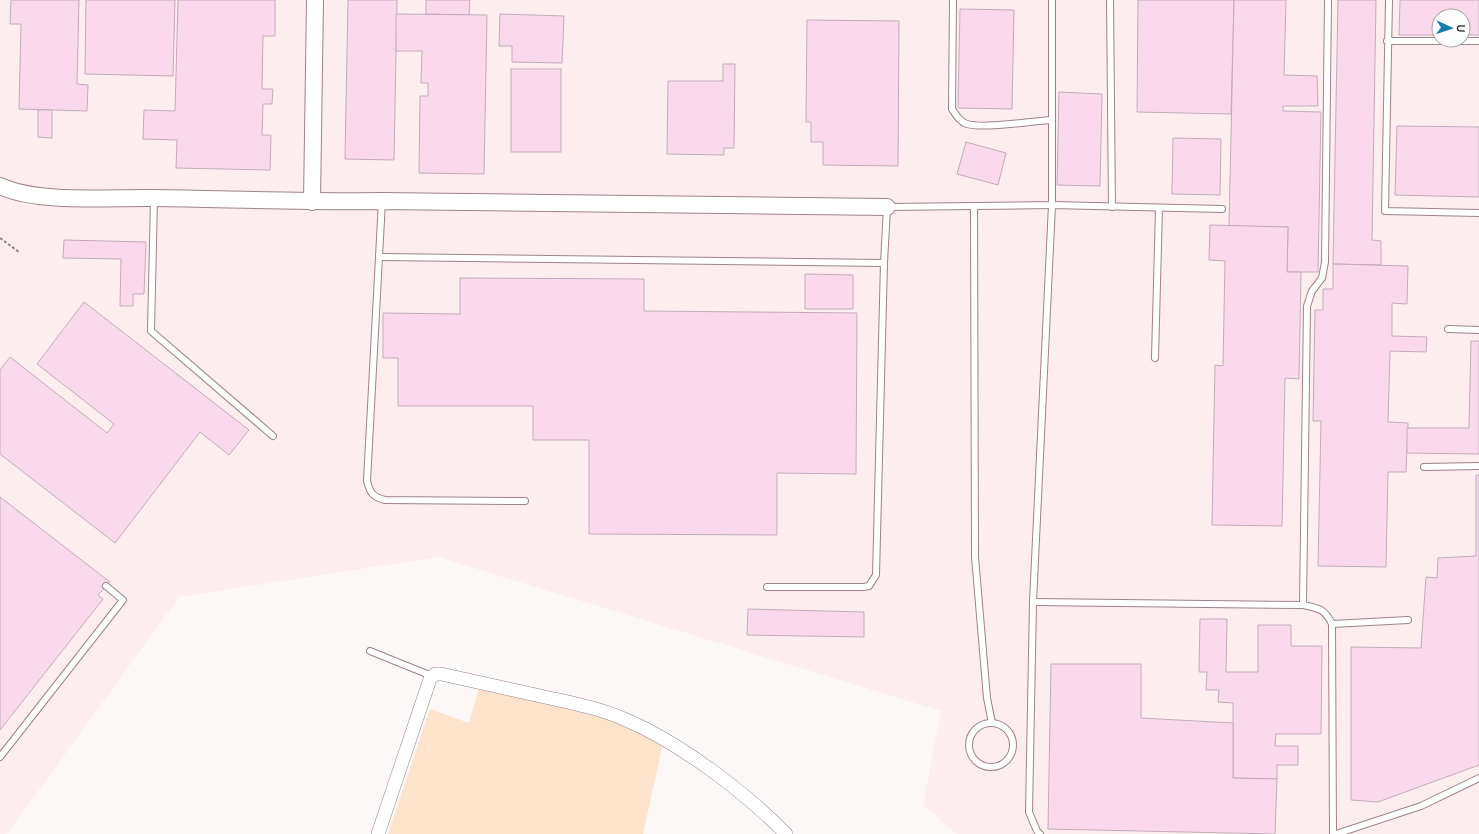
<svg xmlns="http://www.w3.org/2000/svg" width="1479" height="834" viewBox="0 0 1479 834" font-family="Manrope,sans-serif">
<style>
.built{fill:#fdedef;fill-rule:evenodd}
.green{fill:#fde3cc}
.building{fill:#fbd9ed;stroke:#c3acba}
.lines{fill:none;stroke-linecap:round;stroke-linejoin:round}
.service-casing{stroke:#9d8387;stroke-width:8}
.minor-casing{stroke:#9d8387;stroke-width:14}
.tertiary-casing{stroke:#9d8387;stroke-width:18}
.path{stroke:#8e8687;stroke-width:2;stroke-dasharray:3 2;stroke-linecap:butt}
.service{stroke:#fff;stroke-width:6}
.minor{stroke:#fff;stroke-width:13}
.tertiary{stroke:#fff;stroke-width:16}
</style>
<rect width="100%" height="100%" fill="#fdf8f8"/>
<path class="built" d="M 0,0 L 1479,0 L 1479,834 L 957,834 L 923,805 L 941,711 L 438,557 L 179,597 L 7,834 L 0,834 ZM 1439,16 L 1463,16 L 1463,40 L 1439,40 Z"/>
<path class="green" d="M 479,687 L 617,721 L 663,743 L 643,834 L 388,834 L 430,709 L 469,723 Z"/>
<g class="building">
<path d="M 11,0 L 79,0 L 77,84 L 88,85 L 87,111 L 19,109 L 21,24 L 10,24 Z"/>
<path d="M 86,0 L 175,0 L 173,76 L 85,74 Z"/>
<path d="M 178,0 L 275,0 L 275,36 L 263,36 L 262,89 L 273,89 L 272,104 L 263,104 L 262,135 L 271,135 L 270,170 L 176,168 L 177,140 L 143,139 L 144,110 L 175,111 Z"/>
<path d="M 348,0 L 397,0 L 394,160 L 345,159 Z"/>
<path d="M 426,0 L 470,0 L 469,15 L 426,14 Z"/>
<path d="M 1138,0 L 1234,0 L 1231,114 L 1137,112 Z"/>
<path d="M 1234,0 L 1286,0 L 1284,75 L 1317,76 L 1318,106 L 1283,106 L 1283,111 L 1321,112 L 1318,272 L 1287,272 L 1288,227 L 1229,226 Z"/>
<path d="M 1338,0 L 1376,0 L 1372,240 L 1381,241 L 1381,265 L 1333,264 Z"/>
<path d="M 1400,0 L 1479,0 L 1479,35 L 1463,35 L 1463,16 L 1439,16 L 1439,35 L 1399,35 Z"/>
<path d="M 960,9 L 1014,10 L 1012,109 L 958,108 Z"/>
<path d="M 396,14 L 487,15 L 484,174 L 419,173 L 420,96 L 428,96 L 428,83 L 421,83 L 422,51 L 396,51 Z"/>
<path d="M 500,14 L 564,16 L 562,63 L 512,62 L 512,46 L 499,46 Z"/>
<path d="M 807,20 L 899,21 L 898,166 L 823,165 L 823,142 L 811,142 L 811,122 L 806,122 Z"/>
<path d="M 723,64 L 735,64 L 734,148 L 724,148 L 724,155 L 667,154 L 668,81 L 723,81 Z"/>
<rect x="511" y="69" width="50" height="83"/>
<path d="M 1059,92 L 1102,94 L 1100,186 L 1057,185 Z"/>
<path d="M 38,110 L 52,110 L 52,138 L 38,137 Z"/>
<path d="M 1397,126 L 1479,127 L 1479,197 L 1395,195 Z"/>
<path d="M 1173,138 L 1221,139 L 1220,195 L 1172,194 Z"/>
<path d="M 966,142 L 1006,153 L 998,185 L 957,174 Z"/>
<path d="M 1210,225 L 1288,227 L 1287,272 L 1301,272 L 1299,379 L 1285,378 L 1282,526 L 1212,525 L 1215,365 L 1223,366 L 1225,261 L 1209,260 Z"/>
<path d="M 64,240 L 146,242 L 144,294 L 133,294 L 133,306 L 120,306 L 121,259 L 63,258 Z"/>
<path d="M 1333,264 L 1408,266 L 1407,304 L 1392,303 L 1392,336 L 1427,337 L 1426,352 L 1390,351 L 1388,422 L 1408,423 L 1406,472 L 1388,472 L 1386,567 L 1318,566 L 1321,421 L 1313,421 L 1315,310 L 1323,310 L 1323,289 L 1333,289 Z"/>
<path d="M 805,274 L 853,275 L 853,309 L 805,309 Z"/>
<path d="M 460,278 L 644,279 L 644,311 L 857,313 L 856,474 L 777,473 L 777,535 L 589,534 L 589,440 L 533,440 L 533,406 L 398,406 L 398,358 L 383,358 L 383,313 L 460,314 Z"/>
<path d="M 84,302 L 249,430 L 229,455 L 200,432 L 115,543 L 0,454 L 0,370 L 10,357 L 107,433 L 114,424 L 37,364 Z"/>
<path d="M 1471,341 L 1479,341 L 1479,454 L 1407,453 L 1407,428 L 1469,428 Z"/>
<path d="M 1476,475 L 1479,475 L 1479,765 L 1378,802 L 1351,800 L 1351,647 L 1421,648 L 1426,577 L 1437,578 L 1438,558 L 1476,556 Z"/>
<path d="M 0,497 L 110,582 L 98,595 L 103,599 L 0,730 Z"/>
<path d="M 748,609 L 864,612 L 864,637 L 747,635 Z"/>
<path d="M 1200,619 L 1227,619 L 1226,672 L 1258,672 L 1258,625 L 1291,625 L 1291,646 L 1322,646 L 1321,734 L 1276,734 L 1275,746 L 1298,746 L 1298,765 L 1277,765 L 1277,779 L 1233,778 L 1233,703 L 1218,702 L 1219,690 L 1206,690 L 1207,672 L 1199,672 Z"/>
<path d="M 1051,664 L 1141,664 L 1141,718 L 1233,723 L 1233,778 L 1277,779 L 1275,834 L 1048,829 Z"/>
</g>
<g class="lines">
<defs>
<g id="service">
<path d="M 953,0 L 952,109 C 956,115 960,122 967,124 C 985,129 1031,121 1052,120"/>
<path d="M 1110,0 L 1112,207"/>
<path d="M 1389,0 L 1385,211 L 1479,213"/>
<path d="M 1387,41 L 1479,41"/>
<path d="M 154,199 L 151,331 L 273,436"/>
<path d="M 382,201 L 367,481 C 370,493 373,497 385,500 L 525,501"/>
<path d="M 974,206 L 975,557 L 987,698 L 992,723"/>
<path d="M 380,257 L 884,263"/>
<path d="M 1448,329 L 1479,330"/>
<path d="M 1155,358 L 1159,208"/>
<path d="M 1424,467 L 1479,466"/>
<path d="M 767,587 L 863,587 L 869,586 L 876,575 L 884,263 L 887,207 L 1052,205 L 1052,0"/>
<path d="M 1033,602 L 1303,605 C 1318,608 1325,609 1332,624 L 1333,834"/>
<path d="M 1303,605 L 1307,306 L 1312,291 L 1322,278 L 1325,262 L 1328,0"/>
<path d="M 1332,624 L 1408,620"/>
<path d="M 370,651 L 432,676"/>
<circle cx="991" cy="745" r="22"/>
<path d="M 0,757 L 123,600 L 106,586"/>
<path d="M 1040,834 L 1037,831 L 1029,812 L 1033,602 L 1052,205 L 1222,209"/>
<path d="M 1336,834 L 1421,806 L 1479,778"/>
</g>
<path id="minor" d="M 378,834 L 430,679 L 435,674 L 441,674 C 476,682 510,689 545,697 C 572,703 599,708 624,719 C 679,742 745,792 786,834"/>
<g id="tertiary">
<path d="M 0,186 C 38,204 111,197 154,198 C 230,199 306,202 382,201 L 887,207"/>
<path d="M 312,202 L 315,0"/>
</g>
</defs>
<use href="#service" class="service-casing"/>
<use href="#minor" class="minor-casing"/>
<use href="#tertiary" class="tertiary-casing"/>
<path class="path" d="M 0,238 L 19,252"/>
<use href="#service" class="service"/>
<use href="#minor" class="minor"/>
<use href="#tertiary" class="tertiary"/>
</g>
<g transform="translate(1451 28) rotate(93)"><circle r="19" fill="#ffffff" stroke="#a9a5a5"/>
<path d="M0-3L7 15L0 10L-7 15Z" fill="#167ea8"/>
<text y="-6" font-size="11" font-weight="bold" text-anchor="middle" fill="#271d1e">U</text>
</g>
</svg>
